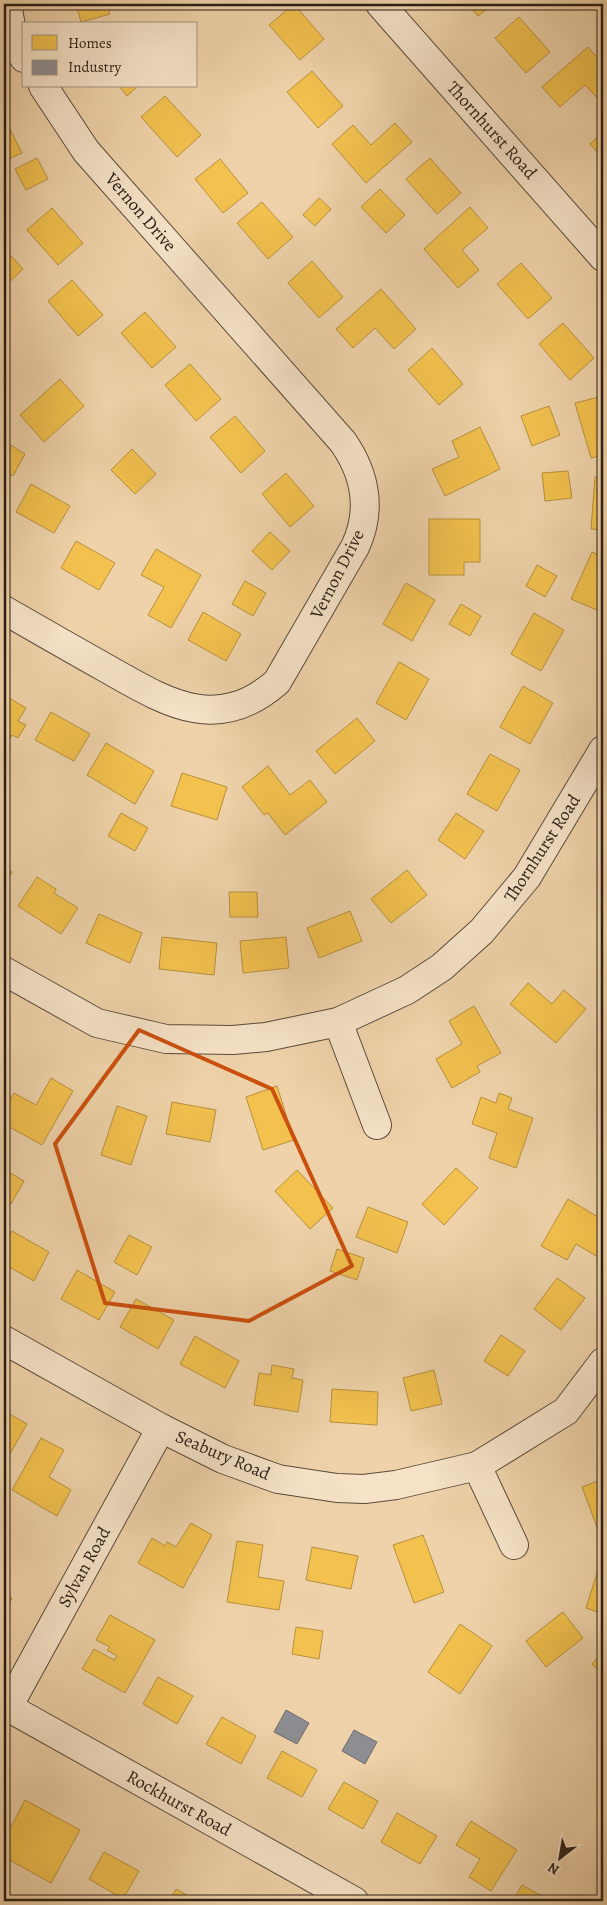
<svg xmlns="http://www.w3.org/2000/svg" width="607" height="1905" viewBox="0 0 607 1905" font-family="Alegreya,serif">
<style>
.homes{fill:#f2c14e;stroke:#b6903e}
.industry{fill:#8d8d92;stroke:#6f6b6d}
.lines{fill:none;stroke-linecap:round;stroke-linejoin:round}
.minor-casing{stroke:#5a4a3c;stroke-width:30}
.minor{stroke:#f5e2c7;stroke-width:28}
.marked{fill:none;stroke:#cb500e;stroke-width:4;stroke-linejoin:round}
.labels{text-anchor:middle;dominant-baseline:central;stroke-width:5;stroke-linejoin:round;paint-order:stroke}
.street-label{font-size:18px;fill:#291d17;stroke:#f5e2c7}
</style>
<rect width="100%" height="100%" fill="#efd2a9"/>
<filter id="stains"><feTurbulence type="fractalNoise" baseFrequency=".004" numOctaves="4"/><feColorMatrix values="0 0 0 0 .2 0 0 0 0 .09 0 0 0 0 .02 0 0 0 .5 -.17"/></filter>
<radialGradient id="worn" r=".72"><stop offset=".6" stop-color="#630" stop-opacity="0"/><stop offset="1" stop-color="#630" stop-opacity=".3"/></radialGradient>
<g class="homes">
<path d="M 76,4 L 107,4 L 110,14 L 81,22 Z"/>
<path d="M 294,4 L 324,39 L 300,60 L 269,25 Z"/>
<path d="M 467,4 L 493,4 L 478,16 Z"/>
<path d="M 519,17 L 550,52 L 526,73 L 495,38 Z"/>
<path d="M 588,47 L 603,64 L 603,102 L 602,103 L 585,85 L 560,107 L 542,87 Z"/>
<path d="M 312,71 L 343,106 L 318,128 L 287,92 Z"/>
<path d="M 119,86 L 138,86 L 127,96 Z"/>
<path d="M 165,96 L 201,135 L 177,157 L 141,117 Z"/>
<path d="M 7,123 L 22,153 L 4,161 L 4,125 Z"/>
<path d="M 395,123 L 412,142 L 366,183 L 332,144 L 353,125 L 371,145 Z"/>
<path d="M 603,132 L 603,159 L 590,144 Z"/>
<path d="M 37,158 L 48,179 L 26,190 L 15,169 Z"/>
<path d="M 430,158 L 461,193 L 437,214 L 406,179 Z"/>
<path d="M 220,159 L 248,193 L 223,213 L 195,179 Z"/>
<path d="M 4,170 L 10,182 L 4,184 Z"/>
<path d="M 380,189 L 405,215 L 386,233 L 361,207 Z"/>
<path d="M 319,198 L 331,209 L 315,226 L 303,215 Z"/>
<path d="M 262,202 L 293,237 L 268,259 L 237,223 Z"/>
<path d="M 470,207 L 488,228 L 462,250 L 479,270 L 458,288 L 424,249 Z"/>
<path d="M 52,208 L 83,243 L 58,265 L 27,230 Z"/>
<path d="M 4,248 L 23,269 L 4,287 Z"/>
<path d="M 312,261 L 343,297 L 319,318 L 288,283 Z"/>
<path d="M 521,263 L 552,298 L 528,319 L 497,284 Z"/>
<path d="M 72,280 L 103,315 L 78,336 L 48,301 Z"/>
<path d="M 381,289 L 416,329 L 394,349 L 375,328 L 353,348 L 336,329 Z"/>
<path d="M 145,312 L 176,347 L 152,368 L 121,333 Z"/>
<path d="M 563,323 L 594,358 L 570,380 L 539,344 Z"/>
<path d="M 432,348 L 463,384 L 439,405 L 408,370 Z"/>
<path d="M 190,364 L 221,399 L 196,421 L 165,385 Z"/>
<path d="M 60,379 L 84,406 L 44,442 L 20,415 Z"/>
<path d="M 603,396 L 603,455 L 591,458 L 575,403 Z"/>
<path d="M 549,406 L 560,435 L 532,446 L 521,416 Z"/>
<path d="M 235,416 L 265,451 L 241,473 L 210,437 Z"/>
<path d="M 480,427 L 500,469 L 445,496 L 432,469 L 459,457 L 452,441 Z"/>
<path d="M 4,441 L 25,454 L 13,476 L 4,471 Z"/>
<path d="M 132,449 L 156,474 L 135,494 L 111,470 Z"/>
<path d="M 568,471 L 572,498 L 545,501 L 542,473 Z"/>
<path d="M 286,473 L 314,506 L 290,527 L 262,494 Z"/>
<path d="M 595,477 L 603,478 L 603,530 L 591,529 Z"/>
<path d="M 31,484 L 70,506 L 54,533 L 16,512 Z"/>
<path d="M 429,519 L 480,519 L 480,562 L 464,562 L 464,575 L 429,575 Z"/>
<path d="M 270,532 L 290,551 L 272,570 L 252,551 Z"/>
<path d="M 76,541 L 115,563 L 99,590 L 61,568 Z"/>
<path d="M 156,549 L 201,575 L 171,628 L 148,615 L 164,587 L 141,575 Z"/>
<path d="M 592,552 L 603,557 L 603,601 L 599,611 L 571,599 Z"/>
<path d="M 537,565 L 557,576 L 545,597 L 526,586 Z"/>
<path d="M 245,581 L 266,593 L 253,616 L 232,604 Z"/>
<path d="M 406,583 L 435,600 L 412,641 L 383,624 Z"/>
<path d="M 461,604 L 481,616 L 470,636 L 449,624 Z"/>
<path d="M 203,612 L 241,634 L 226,661 L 188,640 Z"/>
<path d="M 534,613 L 564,630 L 541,671 L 511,654 Z"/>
<path d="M 399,662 L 429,679 L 406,720 L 376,703 Z"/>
<path d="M 523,686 L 553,703 L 530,744 L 500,727 Z"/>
<path d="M 4,695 L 26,708 L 18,721 L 26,725 L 18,738 L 12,735 L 4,749 Z"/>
<path d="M 51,712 L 90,734 L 74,761 L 35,740 Z"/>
<path d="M 357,718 L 375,741 L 335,774 L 316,751 Z"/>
<path d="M 106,743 L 154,771 L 135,804 L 87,775 Z"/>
<path d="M 490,754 L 520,770 L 497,811 L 467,794 Z"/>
<path d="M 268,766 L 290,795 L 310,780 L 327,802 L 285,835 L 268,813 L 264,815 L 242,787 Z"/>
<path d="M 182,773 L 227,787 L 217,820 L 171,806 Z"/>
<path d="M 121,813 L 148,828 L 135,851 L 108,836 Z"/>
<path d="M 456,813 L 484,831 L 465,859 L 438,840 Z"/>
<path d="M 4,868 L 12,872 L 4,887 Z"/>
<path d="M 407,870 L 427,895 L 391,923 L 371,899 Z"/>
<path d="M 37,877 L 56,889 L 54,893 L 78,908 L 61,934 L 18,906 Z"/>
<path d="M 229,892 L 257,892 L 258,917 L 230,917 Z"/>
<path d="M 350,911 L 362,941 L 319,958 L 307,928 Z"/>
<path d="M 99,914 L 142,933 L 130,963 L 86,943 Z"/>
<path d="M 162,937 L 217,943 L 214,975 L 159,969 Z"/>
<path d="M 286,937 L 289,968 L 243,973 L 240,941 Z"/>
<path d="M 528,983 L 552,1004 L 564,990 L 586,1009 L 556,1043 L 510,1004 Z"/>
<path d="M 474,1006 L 501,1053 L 477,1066 L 480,1072 L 452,1088 L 436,1059 L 462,1044 L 449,1021 Z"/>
<path d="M 4,1048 L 10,1052 L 4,1063 Z"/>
<path d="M 51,1078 L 73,1091 L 42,1145 L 4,1124 L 4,1111 L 14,1093 L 36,1105 Z"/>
<path d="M 277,1086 L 294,1140 L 263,1150 L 246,1097 Z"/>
<path d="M 499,1093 L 512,1098 L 508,1109 L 533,1118 L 516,1168 L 489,1158 L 497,1133 L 472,1124 L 481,1097 L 496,1103 Z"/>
<path d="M 172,1102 L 216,1110 L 210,1142 L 166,1134 Z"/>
<path d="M 117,1106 L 147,1116 L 131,1165 L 101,1155 Z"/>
<path d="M 456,1168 L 478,1188 L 444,1225 L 422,1204 Z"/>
<path d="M 5,1170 L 24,1181 L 11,1204 L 4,1199 Z"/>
<path d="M 297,1170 L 333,1208 L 310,1229 L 275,1191 Z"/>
<path d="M 568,1199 L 603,1220 L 603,1260 L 576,1244 L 567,1260 L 541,1246 Z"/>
<path d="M 368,1207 L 408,1222 L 397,1253 L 356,1237 Z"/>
<path d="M 12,1231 L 49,1252 L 34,1281 L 4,1264 L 4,1245 Z"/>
<path d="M 129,1235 L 152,1247 L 137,1275 L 114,1262 Z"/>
<path d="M 337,1249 L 364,1258 L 357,1280 L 330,1271 Z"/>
<path d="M 77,1270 L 115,1292 L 99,1320 L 61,1299 Z"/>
<path d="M 557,1278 L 585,1298 L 561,1330 L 534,1309 Z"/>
<path d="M 136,1299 L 174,1320 L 158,1349 L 120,1327 Z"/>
<path d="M 501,1335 L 525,1351 L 508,1376 L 484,1361 Z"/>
<path d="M 195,1336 L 239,1361 L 225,1388 L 180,1364 Z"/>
<path d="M 272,1365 L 294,1369 L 292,1378 L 303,1380 L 298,1412 L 254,1405 L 259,1373 L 271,1375 Z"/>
<path d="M 434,1370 L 442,1404 L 411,1411 L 403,1378 Z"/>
<path d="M 332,1389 L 378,1392 L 377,1425 L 330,1422 Z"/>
<path d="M 4,1411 L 27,1424 L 10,1454 L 4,1451 Z"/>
<path d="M 41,1438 L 64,1450 L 49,1477 L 71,1490 L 57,1516 L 12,1490 Z"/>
<path d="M 603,1479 L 603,1533 L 600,1535 L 582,1487 Z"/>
<path d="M 191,1523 L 212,1535 L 183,1588 L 138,1563 L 152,1538 L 165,1546 L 167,1542 L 176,1547 Z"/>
<path d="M 423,1535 L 444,1592 L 414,1603 L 393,1545 Z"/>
<path d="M 237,1541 L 263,1545 L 258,1577 L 284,1581 L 279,1610 L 227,1602 Z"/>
<path d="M 312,1547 L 358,1556 L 351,1589 L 306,1580 Z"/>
<path d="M 603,1554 L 603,1614 L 586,1608 Z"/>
<path d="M 4,1593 L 12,1598 L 4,1613 Z"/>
<path d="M 563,1612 L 583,1638 L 546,1667 L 526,1641 Z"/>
<path d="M 110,1615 L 155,1640 L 125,1693 L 82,1669 L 94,1649 L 114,1660 L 117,1656 L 107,1650 L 110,1647 L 96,1640 Z"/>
<path d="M 460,1624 L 492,1646 L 460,1694 L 428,1672 Z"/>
<path d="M 296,1627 L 323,1631 L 319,1659 L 292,1654 Z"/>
<path d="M 603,1652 L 603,1675 L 592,1664 Z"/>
<path d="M 158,1677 L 193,1696 L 177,1724 L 143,1704 Z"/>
<path d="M 222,1717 L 256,1736 L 241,1764 L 206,1744 Z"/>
<path d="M 282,1751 L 317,1770 L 302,1797 L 267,1778 Z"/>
<path d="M 344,1782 L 378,1801 L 363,1829 L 328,1809 Z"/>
<path d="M 25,1800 L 80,1830 L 51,1883 L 4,1857 L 4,1840 Z"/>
<path d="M 397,1813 L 437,1836 L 420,1864 L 381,1842 Z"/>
<path d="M 471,1821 L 517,1850 L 491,1891 L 469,1877 L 480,1859 L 456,1845 Z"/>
<path d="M 104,1852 L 139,1871 L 123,1899 L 89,1879 Z"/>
<path d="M 522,1885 L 551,1901 L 513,1901 Z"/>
<path d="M 176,1889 L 197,1901 L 169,1901 Z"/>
</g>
<g class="industry">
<path d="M 286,1710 L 309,1723 L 297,1744 L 274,1732 Z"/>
<path d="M 354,1730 L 377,1742 L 365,1764 L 342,1751 Z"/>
</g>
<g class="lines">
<defs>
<g id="minor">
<path d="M 7,4 L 14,43 L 24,58"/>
<path d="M 380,4 L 603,257"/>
<path d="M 4,610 C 37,629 70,648 104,667 C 163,700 215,736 277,682 L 355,547 C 372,511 366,475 343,442 L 86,151 L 43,86"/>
<path d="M 4,971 L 97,1023 L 166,1039 L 233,1040 L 266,1037 L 338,1022 L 407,990 L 442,967 L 482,931 L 527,877 L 603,750"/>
<path d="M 338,1022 L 377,1125"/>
<path d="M 4,1340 L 161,1428 L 223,1459 L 278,1479 L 337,1488 L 364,1489 L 396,1485 L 477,1466 L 566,1411 L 603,1362"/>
<path d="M 477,1466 L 514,1545"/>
<path d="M 4,1705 L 354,1901"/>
<path d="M 8,1707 L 161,1428"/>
</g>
</defs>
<use href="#minor" class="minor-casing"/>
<use href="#minor" class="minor"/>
</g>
<path class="marked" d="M 139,1030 L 272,1089 L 352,1266 L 249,1321 L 105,1303 L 55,1144 Z"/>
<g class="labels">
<g class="street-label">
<text transform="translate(492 130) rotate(48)">Thornhurst Road</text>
<text transform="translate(141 212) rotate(49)">Vernon Drive</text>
<text transform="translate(337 574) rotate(-63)">Vernon Drive</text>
<text transform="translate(542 848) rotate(-57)">Thornhurst Road</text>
<text transform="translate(223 1455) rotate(23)">Seabury Road</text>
<text transform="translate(84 1567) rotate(-61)">Sylvan Road</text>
<text transform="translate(179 1803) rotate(29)">Rockhurst Road</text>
</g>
</g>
<rect width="607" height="1905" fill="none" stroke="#efd2a9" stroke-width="20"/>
<rect x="5" y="5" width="597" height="1895" fill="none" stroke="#291d17" stroke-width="2.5"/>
<rect x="10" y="10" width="587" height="1885" fill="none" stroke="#291d17"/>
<rect x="22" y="22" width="175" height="65" fill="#f5e2c7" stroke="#a39381"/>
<rect x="32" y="35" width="25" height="15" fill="#f2c14e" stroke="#a39381"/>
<text x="68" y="48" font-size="15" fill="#291d17">Homes</text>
<rect x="32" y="60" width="25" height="15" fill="#8d8d92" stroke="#a39381"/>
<text x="68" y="72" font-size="15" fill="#291d17">Industry</text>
<g transform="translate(560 1858) rotate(211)" stroke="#f5e2c7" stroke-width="4" paint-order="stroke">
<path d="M0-4L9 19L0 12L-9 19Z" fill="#291d17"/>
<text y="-8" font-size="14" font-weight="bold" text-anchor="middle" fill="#291d17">N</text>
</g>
<rect width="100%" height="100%" filter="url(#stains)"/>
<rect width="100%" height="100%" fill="url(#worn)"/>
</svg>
